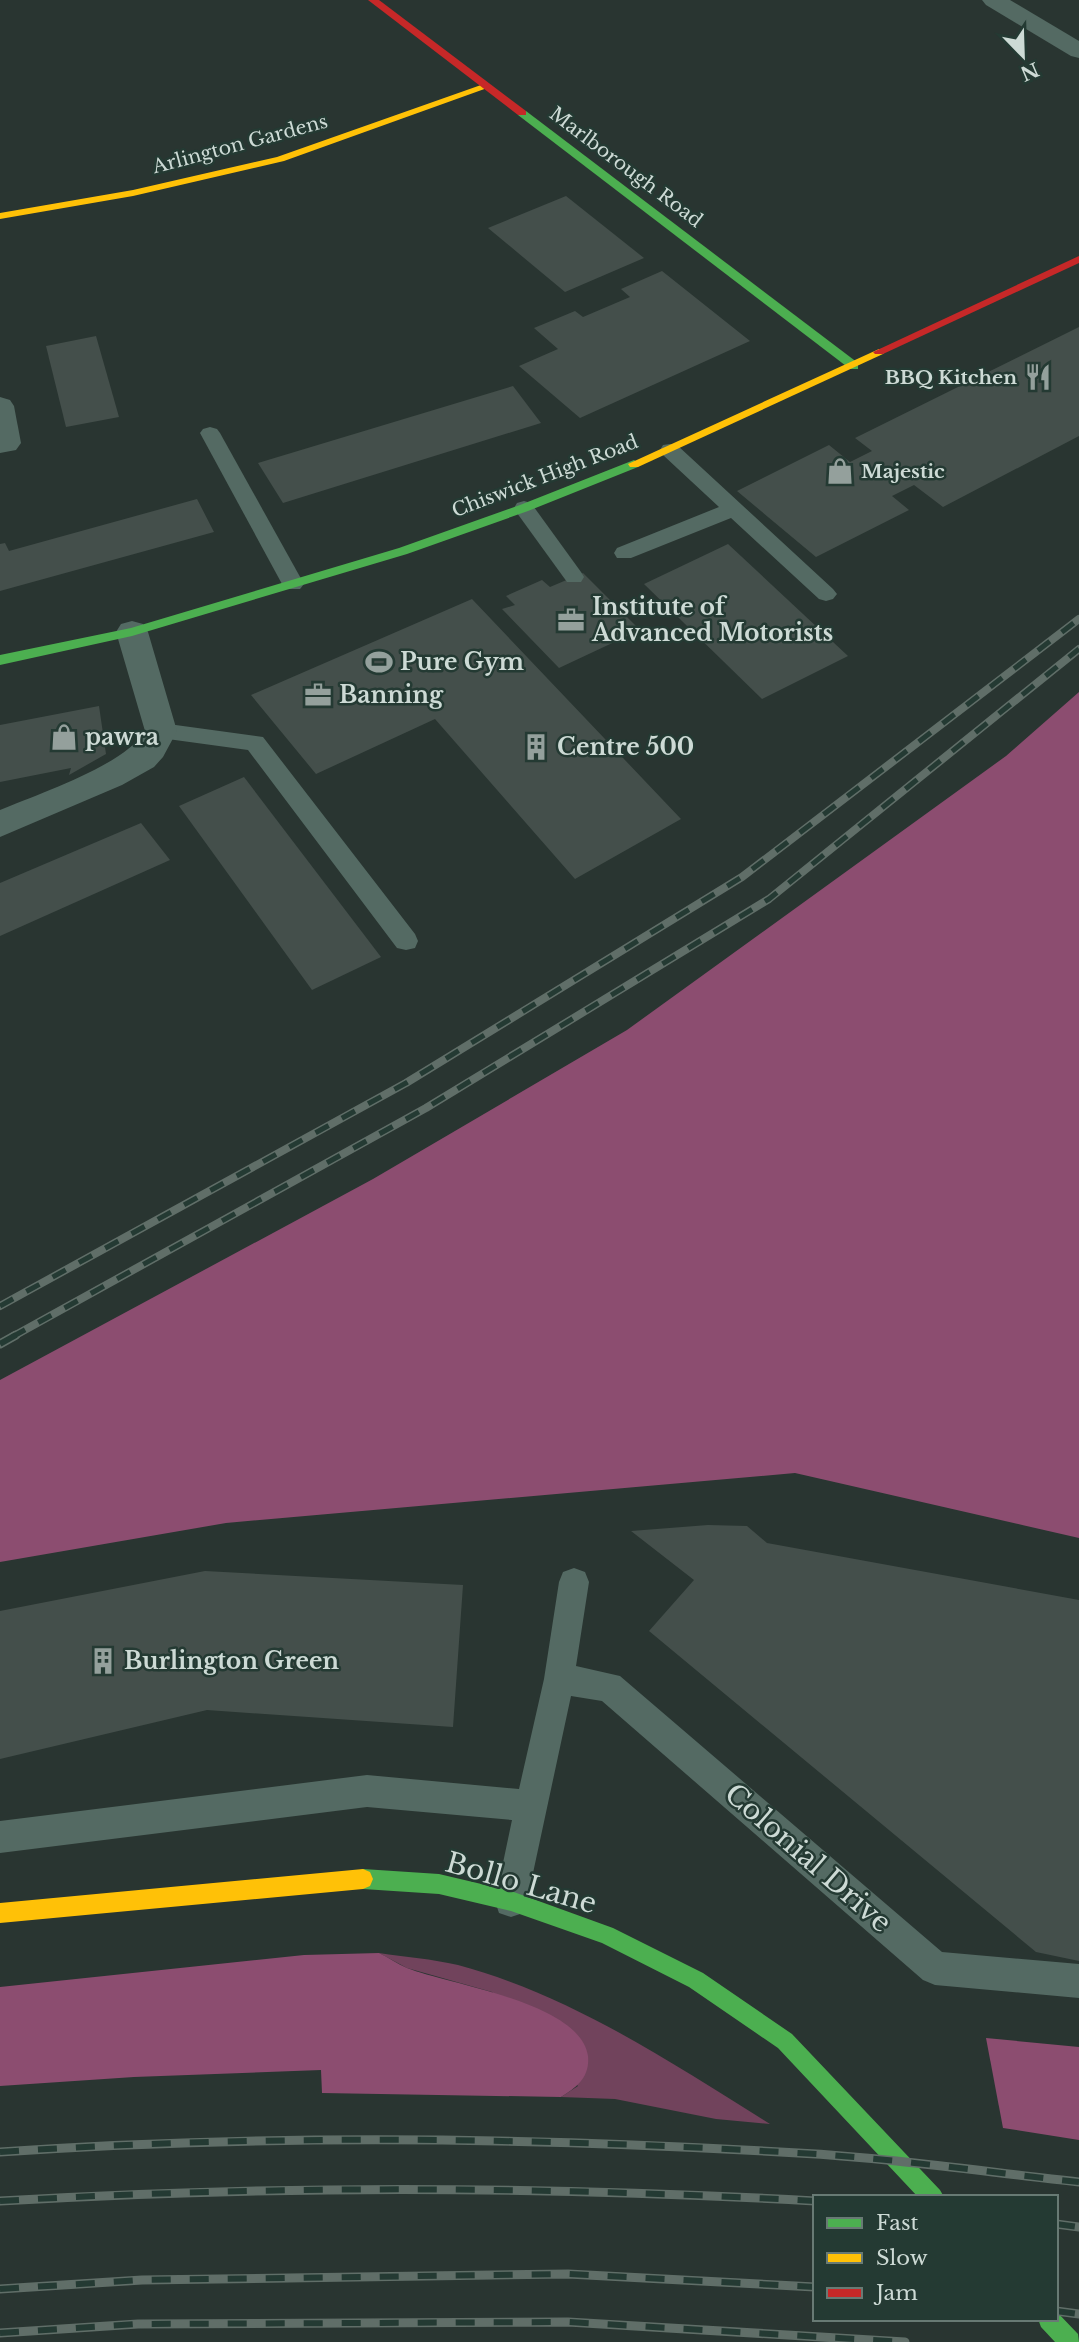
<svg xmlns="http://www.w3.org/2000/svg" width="1079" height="2342" viewBox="0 0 1079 2342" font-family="'Libre Baskerville',serif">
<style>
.green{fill:#71435c}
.forest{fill:#8c4d70}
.building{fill:#444f4b}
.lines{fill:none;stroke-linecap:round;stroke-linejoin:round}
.lane{fill:#546a63;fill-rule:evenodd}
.street{fill:#546a63;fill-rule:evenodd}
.fast{fill:#4caf50;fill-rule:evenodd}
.slow{fill:#ffc107;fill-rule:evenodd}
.jam{fill:#c62828;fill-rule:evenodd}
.rail-far1-casing{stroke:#606e68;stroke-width:8}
.rail-casing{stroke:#606e68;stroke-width:9}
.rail-far1{stroke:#243a33;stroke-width:5;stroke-dasharray:15;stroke-linecap:butt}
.rail{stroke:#243a33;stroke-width:6;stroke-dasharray:19;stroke-linecap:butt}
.labels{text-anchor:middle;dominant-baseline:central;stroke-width:5;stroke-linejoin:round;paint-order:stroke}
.far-street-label{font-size:19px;fill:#cddad5;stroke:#243a33}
.far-poi-label{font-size:19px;font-weight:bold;fill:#cddad5;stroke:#243a33;text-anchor:end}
.poi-label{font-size:23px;font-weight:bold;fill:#cddad5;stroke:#243a33;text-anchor:start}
.near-street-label{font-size:28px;fill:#cddad5;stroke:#243a33}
</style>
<rect width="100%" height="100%" fill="#293531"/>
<path class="green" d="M 379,1953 C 405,1957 432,1959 458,1965 C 571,1995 672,2063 770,2124 L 716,2119 L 615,2099 L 561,2097 L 578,2086 L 492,1992 L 407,1968 Z"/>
<g class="forest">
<path d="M 1079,692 L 1079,1538 L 795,1473 L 226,1523 L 0,1562 L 0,1380 L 373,1179 L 627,1030 L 1006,756 Z"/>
<path d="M 379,1953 C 388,1957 397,1964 407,1968 C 450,1985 580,2002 588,2056 C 590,2077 577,2087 561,2097 L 322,2093 L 321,2070 L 134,2077 L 0,2086 L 0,1987 L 304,1955 Z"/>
<path d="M 986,2038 L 1079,2047 L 1079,2140 L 1003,2128 Z"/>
</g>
<g class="building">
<path d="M 566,196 L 644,258 L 565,292 L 488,228 Z"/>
<path d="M 662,271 L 750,341 L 580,418 L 519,366 L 558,349 L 534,328 L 575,311 L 583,317 L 630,297 L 621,289 Z"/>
<path d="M 1079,327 L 1079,436 L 943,507 L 914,485 L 892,496 L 909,510 L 816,557 L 737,491 L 829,445 L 850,462 L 872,451 L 855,438 Z"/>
<path d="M 96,336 L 119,417 L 66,427 L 46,346 Z"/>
<path d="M 513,386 L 541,423 L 283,503 L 258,463 Z"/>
<path d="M 197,499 L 214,532 L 0,591 L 0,544 L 5,543 L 9,551 Z"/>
<path d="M 728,544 L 848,656 L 762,699 L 644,584 Z"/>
<path d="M 583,573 L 640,630 L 559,668 L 502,609 L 515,605 L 506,596 L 542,580 L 550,587 Z"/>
<path d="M 472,599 L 681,819 L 575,879 L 435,719 L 316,774 L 251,695 Z"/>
<path d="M 99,706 L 106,754 L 69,775 L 71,768 L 0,782 L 0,725 Z"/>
<path d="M 244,777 L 381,957 L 312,990 L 179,806 Z"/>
<path d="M 141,823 L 170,860 L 0,936 L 0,883 Z"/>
<path d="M 708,1525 L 747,1526 L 767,1543 L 1079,1600 L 1079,1961 L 1036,1952 L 649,1631 L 694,1580 L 631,1531 Z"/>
<path d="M 205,1571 L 463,1585 L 453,1727 L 207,1710 L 0,1759 L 0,1611 Z"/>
</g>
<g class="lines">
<g class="lane">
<path d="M 210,427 L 217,429 L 220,433 L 304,584 L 300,589 L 286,589 L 282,584 L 200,433 L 203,429 Z"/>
<path d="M 670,444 L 677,445 L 833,589 L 837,594 L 833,599 L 826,601 L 819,599 L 731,518 L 631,558 L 617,558 L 614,553 L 617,548 L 719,507 L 663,455 L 660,450 L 663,445 Z"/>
<path d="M 524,501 L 531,503 L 581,572 L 584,577 L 581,582 L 567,582 L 517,513 L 514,508 L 517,503 Z"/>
<path d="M 161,723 L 263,737 L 415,934 L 418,941 L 415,948 L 406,950 L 397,948 L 248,750 L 153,737 L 150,731 L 153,725 Z"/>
<path d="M 574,1568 L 585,1572 L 589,1582 L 576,1666 L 620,1676 L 942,1952 L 1079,1964 L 1079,1998 L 935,1985 L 923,1980 L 602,1701 L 571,1696 L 527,1901 L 523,1913 L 511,1917 L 499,1913 L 495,1901 L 512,1820 L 367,1807 L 0,1853 L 0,1821 L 367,1775 L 519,1789 L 544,1679 L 559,1582 L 563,1572 Z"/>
</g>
<g class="street">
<path d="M 982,0 L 1010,0 L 1079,41 L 1079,58 L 1071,56 L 986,5 Z"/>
<path d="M 0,397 L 10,400 L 14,406 L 21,443 L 16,450 L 0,453 Z"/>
<path d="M 132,621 L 143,624 L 148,632 L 177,731 L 163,757 L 154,767 L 122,785 L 0,837 L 0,810 C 38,794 125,765 145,731 L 116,632 L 121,624 Z"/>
</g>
<g class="fast">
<path d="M 518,111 L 526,111 L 858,363 L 858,369 L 850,369 L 518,115 Z"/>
<path d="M 634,460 L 640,464 L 638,467 L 528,511 L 407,554 L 132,636 L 0,665 L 0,655 L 131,628 L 399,548 L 520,505 Z"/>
<path d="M 363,1869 L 439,1874 L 511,1891 L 613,1928 L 703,1973 L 792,2034 L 940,2190 L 944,2197 L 918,2197 L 778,2048 L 689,1987 L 602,1943 L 511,1911 L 439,1894 L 363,1889 L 356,1886 L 353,1879 L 356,1872 Z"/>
<path d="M 1056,2311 L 1078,2334 L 1079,2342 L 1055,2342 L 1041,2327 L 1038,2319 L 1056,2319 Z"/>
</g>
<g class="slow">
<path d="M 481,85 L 490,87 L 284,161 L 133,196 L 0,219 L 0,213 L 133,190 L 277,157 Z"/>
<path d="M 879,349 L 885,352 L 883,354 L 638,467 L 630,467 L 628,464 Z"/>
<path d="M 363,1869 L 370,1872 L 373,1879 L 370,1886 L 363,1889 L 0,1923 L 0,1903 Z"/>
</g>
<g class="jam">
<path d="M 368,0 L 379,0 L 526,111 L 526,115 L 518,115 Z"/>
<path d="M 1079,256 L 1079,263 L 883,354 L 875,354 L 873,352 Z"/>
</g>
<defs>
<g id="rail-far1">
<path d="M 0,1306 L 406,1083 L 742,877 L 1079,619"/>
<path d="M 12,1337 L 426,1108 L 769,899 L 1079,649"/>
</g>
<g id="rail">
<path d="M 0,1344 L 16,1335"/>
<path d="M 0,2152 C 266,2134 532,2137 798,2153 C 892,2158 986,2172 1079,2182"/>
<path d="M 0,2201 C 272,2185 543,2186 815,2201"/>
<path d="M 1056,2224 L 1079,2227"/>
<path d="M 0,2289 L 142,2280 L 568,2274 L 815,2287"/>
<path d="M 1056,2311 L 1079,2314"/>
<path d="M 0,2333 L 138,2324 L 568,2322 L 905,2342"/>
</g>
</defs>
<use href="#rail-far1" class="rail-far1-casing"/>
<use href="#rail" class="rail-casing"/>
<use href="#rail-far1" class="rail-far1"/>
<use href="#rail" class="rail"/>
</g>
<defs>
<symbol id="restaurant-bare" viewBox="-9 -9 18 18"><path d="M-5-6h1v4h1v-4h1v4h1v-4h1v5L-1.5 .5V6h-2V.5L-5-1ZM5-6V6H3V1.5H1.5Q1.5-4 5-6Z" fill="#94a09c" stroke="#243a33" stroke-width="2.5" paint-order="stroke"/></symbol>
<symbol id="shop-bare" viewBox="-9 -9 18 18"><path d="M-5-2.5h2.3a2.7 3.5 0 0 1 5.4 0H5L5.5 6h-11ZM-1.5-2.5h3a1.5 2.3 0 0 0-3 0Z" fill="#94a09c" stroke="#243a33" stroke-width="2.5" paint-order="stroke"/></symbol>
<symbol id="office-bare" viewBox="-9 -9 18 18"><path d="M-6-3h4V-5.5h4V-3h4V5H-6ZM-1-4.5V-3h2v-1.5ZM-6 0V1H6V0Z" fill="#94a09c" stroke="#243a33" stroke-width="2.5" paint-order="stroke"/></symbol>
<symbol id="stadium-bare" viewBox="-9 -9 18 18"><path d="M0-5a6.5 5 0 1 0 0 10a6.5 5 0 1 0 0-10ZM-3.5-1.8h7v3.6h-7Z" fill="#94a09c" stroke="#243a33" stroke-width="2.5" paint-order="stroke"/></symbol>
<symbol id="building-bare" viewBox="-9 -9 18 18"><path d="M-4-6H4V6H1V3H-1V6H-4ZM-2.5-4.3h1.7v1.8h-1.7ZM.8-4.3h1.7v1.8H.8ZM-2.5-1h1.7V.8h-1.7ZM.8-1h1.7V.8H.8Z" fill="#94a09c" stroke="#243a33" stroke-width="2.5" paint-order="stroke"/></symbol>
</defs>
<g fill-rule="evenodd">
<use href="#restaurant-bare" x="1019" y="358" width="38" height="38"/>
<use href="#shop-bare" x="821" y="452" width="38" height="38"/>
<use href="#office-bare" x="552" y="601" width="38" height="38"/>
<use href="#stadium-bare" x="360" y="643" width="38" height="38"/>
<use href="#office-bare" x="299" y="676" width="38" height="38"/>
<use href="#shop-bare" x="45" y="718" width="38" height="38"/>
<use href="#building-bare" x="517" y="728" width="38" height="38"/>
<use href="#building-bare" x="84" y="1642" width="38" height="38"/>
</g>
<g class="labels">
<g class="far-street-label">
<text transform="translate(240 144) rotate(-15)">Arlington Gardens</text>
<text transform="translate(626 167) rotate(37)">Marlborough Road</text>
<text transform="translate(545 476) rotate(-21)">Chiswick High Road</text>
</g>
<g class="far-poi-label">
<text x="1017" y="377">BBQ Kitchen</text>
<text x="861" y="471" text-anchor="start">Majestic</text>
</g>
<g class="poi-label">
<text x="592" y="607">Institute of<tspan x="592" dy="26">Advanced Motorists</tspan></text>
<text x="400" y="662">Pure Gym</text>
<text x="339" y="695">Banning</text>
<text x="85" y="737">pawra</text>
<text x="557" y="747">Centre 500</text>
<text x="124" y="1661">Burlington Green</text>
</g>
<g class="near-street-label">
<text transform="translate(808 1858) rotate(41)">Colonial Drive</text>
<text transform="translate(521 1883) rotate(16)">Bollo Lane</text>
</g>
</g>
<rect x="813" y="2195" width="245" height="126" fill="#243a33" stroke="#687a74" stroke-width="2"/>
<rect x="827" y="2218" width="35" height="10" fill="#4caf50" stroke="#687a74" stroke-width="2"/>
<text x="876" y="2230" font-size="21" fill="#cddad5">Fast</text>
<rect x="827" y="2253" width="35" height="10" fill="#ffc107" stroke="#687a74" stroke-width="2"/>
<text x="876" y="2265" font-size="21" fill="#cddad5">Slow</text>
<rect x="827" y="2288" width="35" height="10" fill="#c62828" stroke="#687a74" stroke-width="2"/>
<text x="876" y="2300" font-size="21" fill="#cddad5">Jam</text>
<g transform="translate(1023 56) rotate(157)" stroke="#243a33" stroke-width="5" paint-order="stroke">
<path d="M0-5L12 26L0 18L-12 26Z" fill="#cddad5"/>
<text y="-10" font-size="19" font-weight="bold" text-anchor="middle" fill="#cddad5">N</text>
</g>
</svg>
